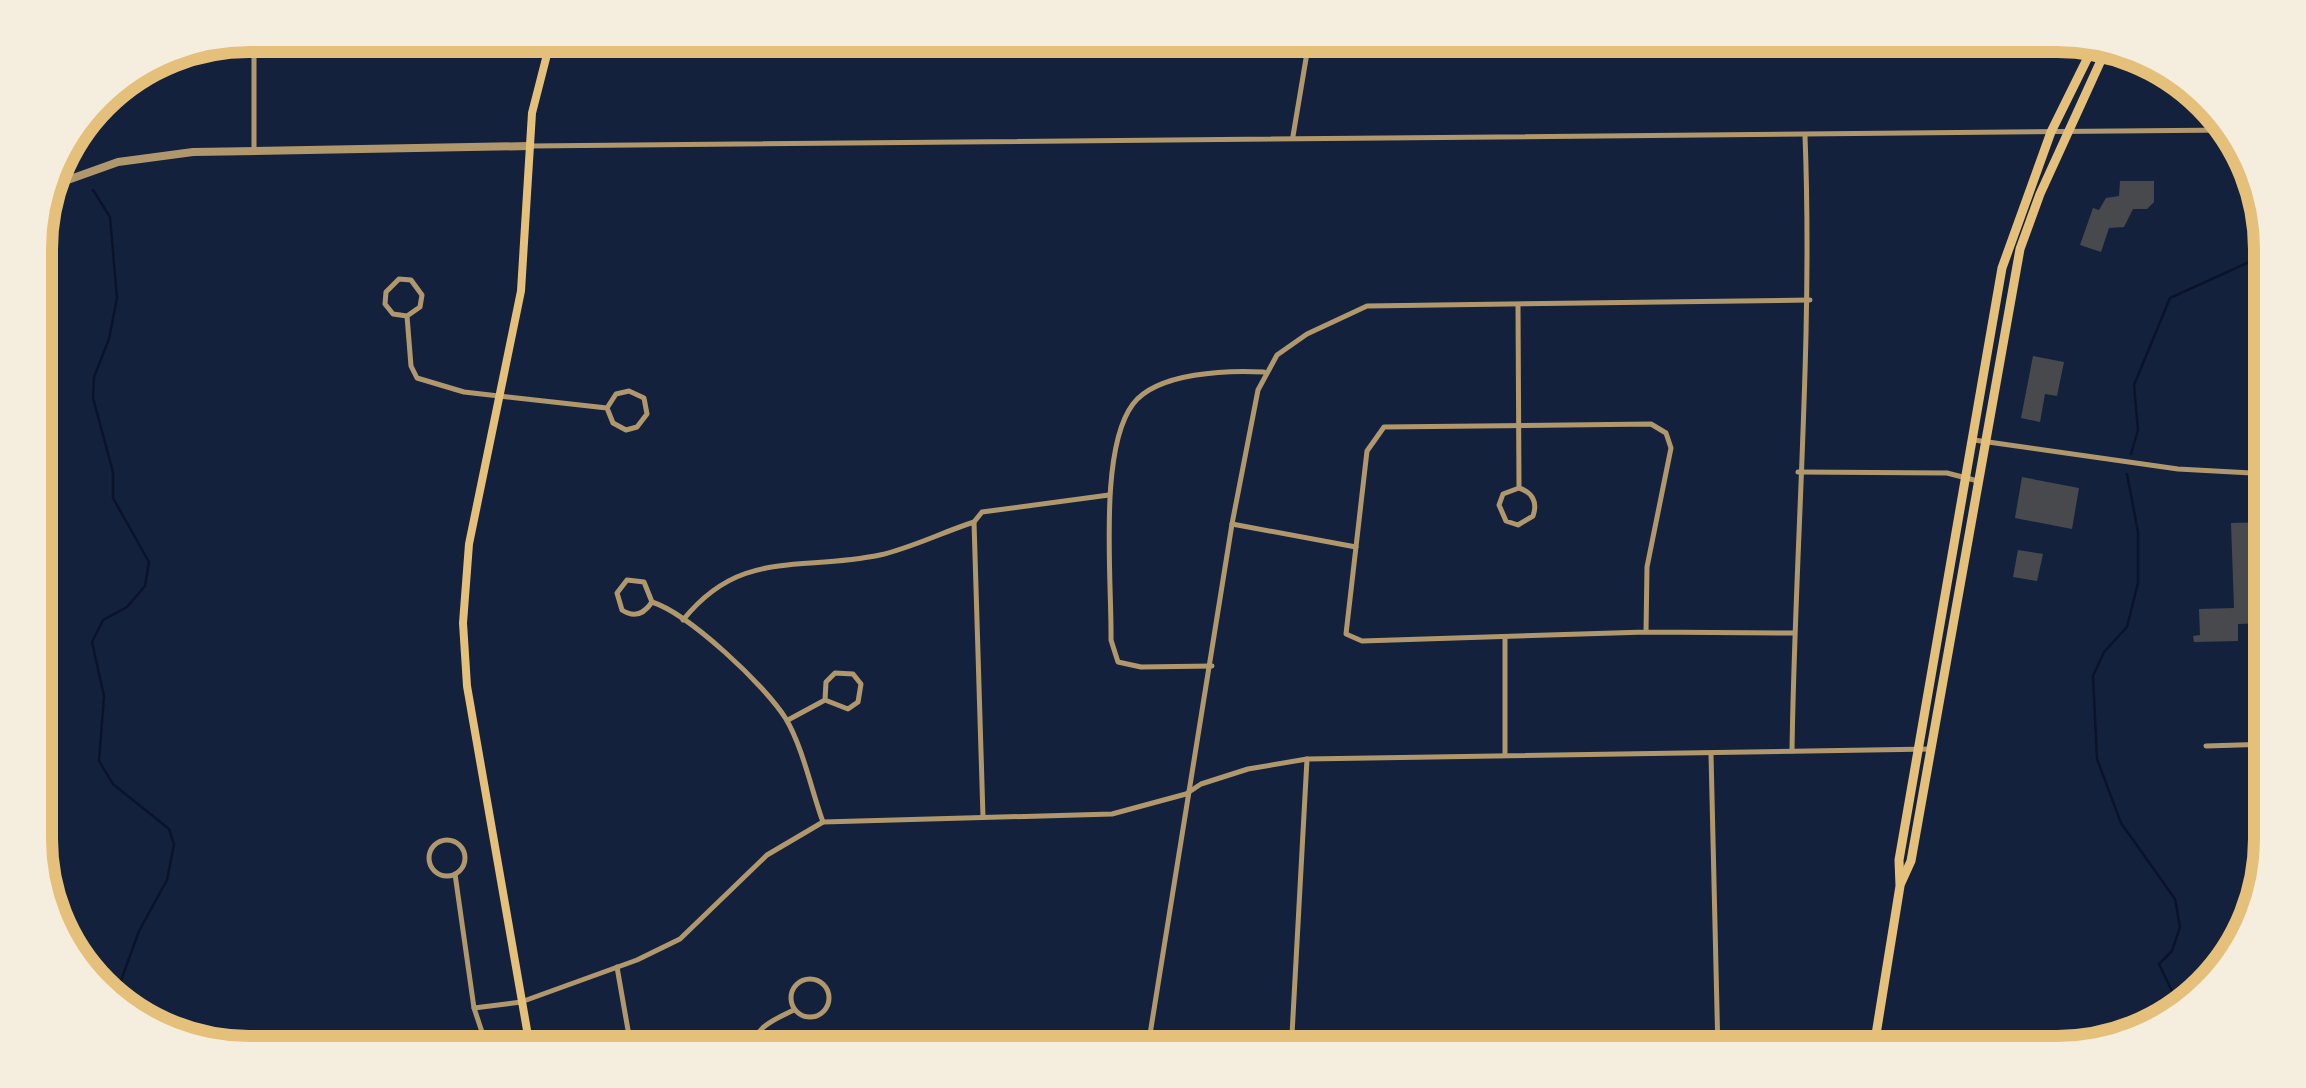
<svg xmlns="http://www.w3.org/2000/svg" width="2306" height="1088" viewBox="0 0 2306 1088" font-family="'Sofia Sans Condensed',sans-serif">
<style>
.lines{fill:none;stroke-linecap:round;stroke-linejoin:round}
.stream{stroke:#0b132b;stroke-width:2.5}
.building{fill:#48494c}
.minor{stroke:#b1986c;stroke-width:5}
.tertiary{stroke:#b1986c;stroke-width:8}
.secondary{stroke:#e5c07b;stroke-width:8}
.primary{stroke:#e5c07b;stroke-width:9}
.rim{fill:none;stroke:#e5c07b;stroke-width:12}
</style>
<rect width="100%" height="100%" fill="#14213d"/>
<g class="lines">
<g class="stream">
<path d="M 93,190 L 110,217 L 117,298 L 109,339 L 94,377 L 93,398 L 113,472 L 113,498 L 149,562 L 145,586 L 127,607 L 103,620 L 92,642 L 104,696 L 99,761 L 113,784 L 169,829 L 174,844 L 167,880 L 139,931 L 115,997"/>
<path d="M 2131,454 L 2138,430 L 2134,385 L 2170,298 L 2269,253"/>
<path d="M 2127,474 L 2138,532 L 2138,583 L 2127,627 L 2104,652 L 2093,676 L 2097,759 L 2121,823 L 2175,899 L 2180,927 L 2172,951 L 2159,964 L 2181,1010"/>
</g>
</g>
<g class="building">
<path d="M 2120,181 L 2154,181 L 2154,202 L 2147,209 L 2133,209 L 2124,227 L 2109,228 L 2101,252 L 2080,245 L 2093,208 L 2099,210 L 2106,198 L 2119,196 Z"/>
<path d="M 2033,356 L 2064,362 L 2057,396 L 2045,394 L 2040,422 L 2021,418 Z"/>
<path d="M 2022,477 L 2079,488 L 2072,529 L 2015,518 Z"/>
<path d="M 2270,522 L 2270,631 L 2262,631 L 2261,623 L 2238,624 L 2238,641 L 2194,642 L 2193,636 L 2200,635 L 2199,609 L 2234,608 L 2231,523 Z"/>
<path d="M 2018,550 L 2043,554 L 2037,581 L 2013,577 Z"/>
</g>
<g class="lines">
<g class="minor">
<path d="M 254,35 L 254,151"/>
<path d="M 1293,136 L 1310,35"/>
<path d="M 530,146 L 2231,130"/>
<path d="M 1518,306 L 1519,488 C 1532,492 1538,502 1533,516 L 1518,525 L 1506,521 L 1499,505 L 1503,494 L 1519,488"/>
<path d="M 407,316 L 393,314 L 385,304 L 386,292 L 399,279 L 411,280 L 422,295 L 420,307 L 407,316 L 411,366 L 417,378 L 464,392 L 607,408 L 616,394 L 629,391 L 644,398 L 647,414 L 637,427 L 626,430 L 613,423 L 607,408"/>
<path d="M 1974,440 L 2178,469 L 2270,474"/>
<path d="M 1798,472 L 1947,473 L 1978,481"/>
<path d="M 974,522 L 983,817"/>
<path d="M 1232,524 L 1356,547"/>
<path d="M 652,602 C 644,614 634,618 622,610 L 617,593 L 627,580 L 644,582 L 652,602 C 689,614 765,685 786,719 C 803,748 811,789 823,822"/>
<path d="M 683,620 C 741,548 798,572 880,555 C 911,548 943,532 974,522 L 982,512 L 1109,495"/>
<path d="M 1646,632 L 1647,567 L 1671,448 L 1666,433 L 1651,424 L 1384,427 L 1367,451 L 1346,634 L 1362,641 L 1646,632 L 1794,633"/>
<path d="M 1505,638 L 1505,755"/>
<path d="M 1212,666 L 1141,667 L 1118,662 L 1111,640 C 1112,582 1098,450 1133,404 C 1157,372 1229,370 1264,372"/>
<path d="M 788,720 L 825,700 L 826,682 L 835,673 L 853,674 L 861,684 L 858,702 L 848,709 L 825,700"/>
<path d="M 2206,746 L 2271,744"/>
<path d="M 1792,751 C 1795,546 1813,341 1805,136"/>
<path d="M 1711,754 L 1718,1053"/>
<circle cx="447" cy="858" r="18"/>
<path d="M 455,874 L 474,1008 L 489,1053"/>
<path d="M 617,967 L 632,1053"/>
<circle cx="810" cy="998" r="19"/>
<path d="M 474,1008 L 521,1002 L 637,960 L 680,939 L 767,855 L 823,822 L 1112,814 L 1186,794 L 1201,784 L 1248,769 L 1307,759 L 1931,749"/>
<path d="M 752,1053 C 752,1028 773,1020 794,1010"/>
<path d="M 1147,1053 L 1232,524 L 1258,390 L 1277,355 L 1307,334 L 1367,306 L 1810,300"/>
<path d="M 1291,1053 L 1307,759"/>
</g>
<path class="tertiary" d="M 48,187 L 118,162 L 193,152 L 530,146"/>
<path class="secondary" d="M 531,1053 L 467,686 L 463,623 L 469,544 L 521,291 L 532,113 L 552,35"/>
<g class="primary">
<path d="M 1901,883 L 1911,861 L 2020,249 L 2040,194 L 2108,45"/>
<path d="M 1873,1053 L 1900,886 L 1899,860 L 2002,268 L 2051,132 L 2095,43"/>
</g>
</g>
<path d="M0 0H2306V1088H0ZM249 52H2057A197 197 0 0 1 2254 249V839A197 197 0 0 1 2057 1036H249A197 197 0 0 1 52 839V249A197 197 0 0 1 249 52Z" fill="#f5edde" fill-rule="evenodd"/>
<path class="rim" d="M249 52H2057A197 197 0 0 1 2254 249V839A197 197 0 0 1 2057 1036H249A197 197 0 0 1 52 839V249A197 197 0 0 1 249 52Z"/>
</svg>
